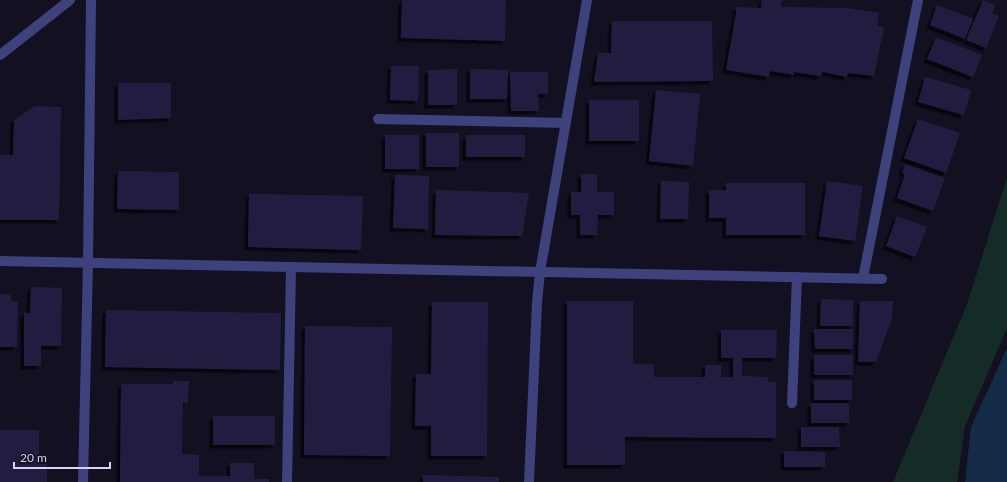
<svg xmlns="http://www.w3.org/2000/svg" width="1007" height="482" viewBox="0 0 1007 482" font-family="Lato,sans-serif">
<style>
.green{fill:#142b28}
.water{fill:#142b47}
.building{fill:#221e41;filter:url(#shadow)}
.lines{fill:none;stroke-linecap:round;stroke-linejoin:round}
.minor{stroke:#3f417c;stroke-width:10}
</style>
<defs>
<filter id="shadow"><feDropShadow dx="-3.5" dy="3.5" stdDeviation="0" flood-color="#0009"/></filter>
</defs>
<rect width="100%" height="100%" fill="#121021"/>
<path class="green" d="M 1007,178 L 1007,328 L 965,426 L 957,482 L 893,482 L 967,304 Z"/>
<path class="water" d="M 1007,348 L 1007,482 L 965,482 L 971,427 Z"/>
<g class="building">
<path d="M 402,0 L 506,0 L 505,41 L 401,38 Z"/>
<path d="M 762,0 L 782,0 L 781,7 L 847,8 L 879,13 L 877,26 L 884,27 L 874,76 L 848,73 L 847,77 L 823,72 L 820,76 L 794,72 L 794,75 L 770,71 L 769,77 L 726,70 L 737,7 L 761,8 Z"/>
<path d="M 983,0 L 995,5 L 992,14 L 999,16 L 986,48 L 966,40 Z"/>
<path d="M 937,5 L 973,19 L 965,39 L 930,25 Z"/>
<path d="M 612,21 L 712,21 L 713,81 L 594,82 L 598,53 L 611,53 Z"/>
<path d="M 936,37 L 982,55 L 973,77 L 927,59 Z"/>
<path d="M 391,66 L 419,66 L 418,101 L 390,100 Z"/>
<path d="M 457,69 L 457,105 L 428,105 L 428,70 Z"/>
<path d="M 470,69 L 508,70 L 507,99 L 470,99 Z"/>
<path d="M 510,72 L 548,72 L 548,94 L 538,94 L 539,111 L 511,111 Z"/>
<path d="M 925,77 L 971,90 L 964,115 L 918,102 Z"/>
<path d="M 118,83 L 171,83 L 171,118 L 118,120 Z"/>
<path d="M 656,90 L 700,94 L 693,166 L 649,161 Z"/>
<rect x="589" y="100" width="50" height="41"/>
<path d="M 35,106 L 61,107 L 59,220 L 0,220 L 0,155 L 13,155 L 14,120 Z"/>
<path d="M 918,119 L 960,133 L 946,173 L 904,158 Z"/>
<rect x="426" y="133" width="33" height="34"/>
<rect x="385" y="135" width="34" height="34"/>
<rect x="466" y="135" width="59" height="22"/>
<path d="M 905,164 L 945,178 L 933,211 L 897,198 L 905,174 L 902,173 Z"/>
<path d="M 118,171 L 179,172 L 179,210 L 117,209 Z"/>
<path d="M 581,174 L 597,174 L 597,192 L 614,192 L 614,215 L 598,215 L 597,235 L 580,235 L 580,215 L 571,215 L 571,192 L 581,192 Z"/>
<path d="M 395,175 L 429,176 L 428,229 L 393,228 Z"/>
<path d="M 661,181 L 689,182 L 688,219 L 660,219 Z"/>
<path d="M 827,181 L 863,186 L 855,241 L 819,236 Z"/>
<path d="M 726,183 L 805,183 L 805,235 L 726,235 L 726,218 L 709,218 L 709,190 L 726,190 Z"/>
<path d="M 436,190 L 529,193 L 522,236 L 435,235 Z"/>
<path d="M 249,194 L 363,196 L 361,250 L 248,247 Z"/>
<path d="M 897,216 L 927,227 L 915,257 L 886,246 Z"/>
<path d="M 31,287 L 62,288 L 61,346 L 41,346 L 41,366 L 24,366 L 24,313 L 30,313 Z"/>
<path d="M 0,294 L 11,295 L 11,301 L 18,302 L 17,347 L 0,347 Z"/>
<path d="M 821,299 L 853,300 L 853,326 L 820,326 Z"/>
<path d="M 567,301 L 633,301 L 633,364 L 654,364 L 654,377 L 705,377 L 705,365 L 721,365 L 721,377 L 733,377 L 733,358 L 721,358 L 721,330 L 777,330 L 776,358 L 742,358 L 742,376 L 768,377 L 768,382 L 776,382 L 776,438 L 625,437 L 625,465 L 567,465 Z"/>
<path d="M 860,301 L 893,301 L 892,319 L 876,362 L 858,362 Z"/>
<path d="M 432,302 L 488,302 L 487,456 L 431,456 L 431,426 L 415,426 L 416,374 L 431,374 Z"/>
<path d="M 106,310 L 281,313 L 280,370 L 105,367 Z"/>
<path d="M 305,326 L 392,327 L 390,456 L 304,455 Z"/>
<path d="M 814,329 L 853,329 L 853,349 L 815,349 Z"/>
<rect x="814" y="355" width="39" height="20"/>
<rect x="814" y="380" width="38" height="20"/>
<path d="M 173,381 L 189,381 L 188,403 L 183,403 L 182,454 L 199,455 L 199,476 L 230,476 L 230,463 L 254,463 L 254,479 L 269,479 L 269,482 L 120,482 L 121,384 L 173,384 Z"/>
<rect x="811" y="403" width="38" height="20"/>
<rect x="213" y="416" width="62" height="29"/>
<path d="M 801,427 L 839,427 L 840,447 L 801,447 Z"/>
<path d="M 0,430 L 39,430 L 39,461 L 47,461 L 47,482 L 0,482 Z"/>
<path d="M 784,451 L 825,452 L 825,467 L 784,467 Z"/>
<path d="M 423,475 L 499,477 L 499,482 L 423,482 Z"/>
</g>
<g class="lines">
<g class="minor">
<path d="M 0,55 L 70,0"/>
<path d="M 378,119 L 566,123"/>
<path d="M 0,261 L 882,279"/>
<path d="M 863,278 L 918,0"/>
<path d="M 792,403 L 797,277"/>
<path d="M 83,482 L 88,263 L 91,0"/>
<path d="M 287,482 L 291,267"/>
<path d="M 529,482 L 537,303 L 540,272 L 587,0"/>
</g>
</g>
<path d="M14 462v6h96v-6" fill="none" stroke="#d6d5fb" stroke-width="2"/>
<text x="20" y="462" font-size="12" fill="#d6d5fb" stroke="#121021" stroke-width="3" paint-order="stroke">20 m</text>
</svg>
